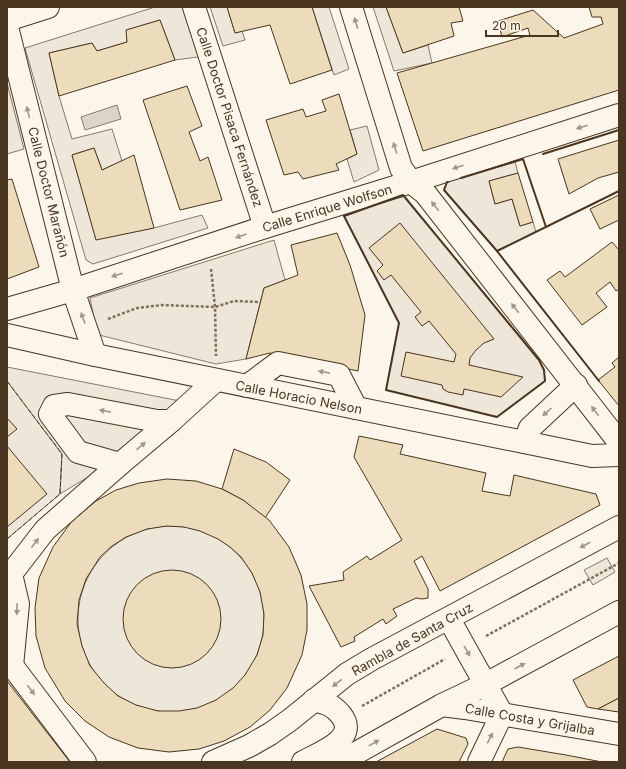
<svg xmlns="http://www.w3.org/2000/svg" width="626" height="769" viewBox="0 0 626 769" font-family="Inter,sans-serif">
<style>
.green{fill:#ede6d9;stroke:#887966}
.parking{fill:#ede7d9;stroke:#887966}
.water{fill:#dcd4c6;stroke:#887966}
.building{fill:#ecdcbc;stroke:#4a3520;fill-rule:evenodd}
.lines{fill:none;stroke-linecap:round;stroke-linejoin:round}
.minor-casing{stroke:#4a3520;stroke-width:24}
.major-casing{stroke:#4a3520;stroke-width:24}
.path{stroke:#7f6f5c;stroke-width:2.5;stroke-dasharray:3 2;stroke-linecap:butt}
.minor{stroke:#fbf6e9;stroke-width:22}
.major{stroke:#fbf6e9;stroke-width:22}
.fence{stroke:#4a3520;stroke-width:1;stroke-dasharray:5 2;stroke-linecap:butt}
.wall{stroke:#4a3520;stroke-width:2}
.oneway{fill:#a29684}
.labels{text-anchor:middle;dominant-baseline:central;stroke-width:3;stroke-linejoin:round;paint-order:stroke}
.street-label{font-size:13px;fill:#4a3520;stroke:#fbf6e9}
</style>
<rect width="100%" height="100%" fill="#fbf6e9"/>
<g class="green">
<path d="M 155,7 L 187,7 L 205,56 L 175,60 L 160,20 L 127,30 L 127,42 L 97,51 L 92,43 L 49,53 L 59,96 L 72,139 L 112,129 L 122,161 L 102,170 L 94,148 L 72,155 L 96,239 L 154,228 L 202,215 L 208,228 L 93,264 L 86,260 L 25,48 Z"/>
<path d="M 210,7 L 227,7 L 235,33 L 242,31 L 245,40 L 223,46 Z"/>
<path d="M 312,7 L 329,7 L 349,69 L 334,75 Z"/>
<path d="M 373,7 L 386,7 L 403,53 L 428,45 L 432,63 L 394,71 Z"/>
<path d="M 7,83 L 24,149 L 7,154 Z"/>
<path d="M 367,126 L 379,170 L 354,182 L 347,159 L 357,154 L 350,130 Z"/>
<path d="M 515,162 L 518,173 L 489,181 L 495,204 L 512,199 L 520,226 L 533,222 L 536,232 L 497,251 L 444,190 L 447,182 Z"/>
<path d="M 403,195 L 539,360 L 544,370 L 545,381 L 497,417 L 386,390 L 399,323 L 344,216 Z"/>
<path d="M 274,240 L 285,280 L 264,288 L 246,359 L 216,364 L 99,335 L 95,324 L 90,298 Z"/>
<path d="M 7,381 L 62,454 L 60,494 L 7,539 Z"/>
<path d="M 607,558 L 615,572 L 593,585 L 584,570 Z"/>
</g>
<g class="parking">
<path d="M 7,367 L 180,401 L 106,466 L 60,494 L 62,454 L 7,381 Z"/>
<circle cx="171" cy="619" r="93"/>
</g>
<path class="water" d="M 117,105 L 121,119 L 85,130 L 81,117 Z"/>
<g class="building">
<path d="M 227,7 L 312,7 L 332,70 L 290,84 L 270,25 L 235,33 Z"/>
<path d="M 386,7 L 459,7 L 463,21 L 451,23 L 454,36 L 403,53 Z"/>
<path d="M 589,7 L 619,7 L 619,90 L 423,151 L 397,73 L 530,35 L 528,28 L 502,37 L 498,21 L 533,10 L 564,38 L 603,24 L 601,17 L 592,17 Z"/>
<path d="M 160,20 L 175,60 L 59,96 L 49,53 L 92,43 L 97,51 L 127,42 L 126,30 Z"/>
<path d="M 187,86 L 202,126 L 189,132 L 200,161 L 208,157 L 222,200 L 180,210 L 143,100 Z"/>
<path d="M 339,94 L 357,154 L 336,164 L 339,170 L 303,179 L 298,172 L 284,175 L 266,120 L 303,109 L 306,117 L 326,111 L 322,100 Z"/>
<path d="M 619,140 L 619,172 L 598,178 L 569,194 L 558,159 Z"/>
<path d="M 94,148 L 102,170 L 134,155 L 154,228 L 96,240 L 72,155 Z"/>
<path d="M 518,173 L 533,222 L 520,226 L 512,199 L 495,204 L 489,181 Z"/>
<path d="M 12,179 L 39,267 L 7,279 L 7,180 Z"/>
<path d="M 619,195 L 619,220 L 600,229 L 590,209 Z"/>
<path d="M 400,223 L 494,339 L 484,343 L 476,350 L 470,358 L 469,365 L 523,377 L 501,397 L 464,389 L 463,395 L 448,392 L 443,389 L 442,385 L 401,376 L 406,352 L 454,362 L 456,354 L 429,321 L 422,326 L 415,317 L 421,312 L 391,275 L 384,280 L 377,271 L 383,265 L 369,248 Z"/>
<path d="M 337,233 L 350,265 L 365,315 L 358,371 L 270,353 L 246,359 L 264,288 L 298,275 L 291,245 Z"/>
<path d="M 612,242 L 619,250 L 619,289 L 616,291 L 610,282 L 596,293 L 607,307 L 582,325 L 547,280 L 560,271 L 565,277 Z"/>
<path d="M 619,357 L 619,406 L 598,380 L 615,367 L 612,363 Z"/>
<path d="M 7,418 L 17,429 L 7,437 Z"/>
<path d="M 359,436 L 403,445 L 400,454 L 486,473 L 482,491 L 510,496 L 514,475 L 596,494 L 600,505 L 440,591 L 422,556 L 414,561 L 428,589 L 428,598 L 422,599 L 416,598 L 393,609 L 397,616 L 386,624 L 383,619 L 354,637 L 355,641 L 341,647 L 309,586 L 344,580 L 343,572 L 367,556 L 370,560 L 402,540 L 354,457 Z"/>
<path d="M 7,446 L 47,494 L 7,527 Z"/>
<path d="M 234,449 L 266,462 L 290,480 L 265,518 L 243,500 L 222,489 Z"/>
<path d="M 167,479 L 196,481 L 222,489 L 243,500 L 269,520 L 289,547 L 301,575 L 307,604 L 307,630 L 302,655 L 287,688 L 270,710 L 250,727 L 224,741 L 199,749 L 169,752 L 138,748 L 109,737 L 85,721 L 65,701 L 45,668 L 36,636 L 35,608 L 39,578 L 53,547 L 72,521 L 96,501 L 116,490 L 139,483 ZM 167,526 L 184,527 L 200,531 L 218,539 L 230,547 L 241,557 L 252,573 L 260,592 L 264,614 L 263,635 L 257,655 L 245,675 L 233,688 L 216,700 L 197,708 L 179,711 L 158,711 L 136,705 L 118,696 L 104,683 L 90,666 L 82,646 L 77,624 L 79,600 L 86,579 L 100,557 L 112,546 L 126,537 L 147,529 Z"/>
<circle cx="172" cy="619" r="49"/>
<path d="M 619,656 L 619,698 L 598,709 L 587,707 L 573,680 Z"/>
<path d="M 7,681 L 70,762 L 7,762 Z"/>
<path d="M 619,698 L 619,712 L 598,709 Z"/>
<path d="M 437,729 L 466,738 L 468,744 L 459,762 L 376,762 Z"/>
<path d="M 518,747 L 566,755 L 602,762 L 502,762 L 508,749 Z"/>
</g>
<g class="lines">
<defs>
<g id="minor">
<path d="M 194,7 L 265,227"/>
<path d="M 351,7 L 401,168 L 411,182 L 425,193 L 619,442"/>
<path d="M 7,20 L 48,7"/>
<path d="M 7,27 L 73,290 L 95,355"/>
<path d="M 7,309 L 73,290 L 265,227 L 411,182 L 619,115"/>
<path d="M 7,335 L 95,355 L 524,442 L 592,456 L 619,455"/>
<path d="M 247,386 L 278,363 L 339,375 L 356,408"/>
<path d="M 524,442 L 530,428 L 576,385"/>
<path d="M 120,464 L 78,452 L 50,414 L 54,406 L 68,404 L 157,421 L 171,421"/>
<path d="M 11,574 L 45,530 L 120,464 L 171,421 L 216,380"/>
<path d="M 7,575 L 11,574 L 18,604 L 12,666"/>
<path d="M 449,619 L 502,714 L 479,762"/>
<path d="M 7,659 L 85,762"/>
<path d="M 442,705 L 465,708 L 619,734"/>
</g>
<g id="major">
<path d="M 213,762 L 249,746 L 270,734 L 290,720 L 347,674 L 372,659 L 619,527"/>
<path d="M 303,762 C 319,753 360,739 341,715 C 333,705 326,703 314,700"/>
<path d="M 340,762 L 442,705 L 486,684 L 619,612"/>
</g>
</defs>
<use href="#minor" class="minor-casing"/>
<use href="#major" class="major-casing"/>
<g class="path">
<path d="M 211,269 L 215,307 L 216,356"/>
<path d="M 108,319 L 137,308 L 162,305 L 215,307 L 234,301 L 260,302"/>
<path d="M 486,636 L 619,563"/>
<path d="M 362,706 L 445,659"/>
</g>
<use href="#minor" class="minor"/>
<use href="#major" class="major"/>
<path class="fence" d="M 7,381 L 62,454 L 60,494 L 7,539"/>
<g class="wall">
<path d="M 543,154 L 619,130"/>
<path d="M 461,178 L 523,159 L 546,227"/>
<path d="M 448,182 L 447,182 L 444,190 L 497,251"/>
<path d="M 403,195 L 539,360 L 544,370 L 545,381 L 497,417 L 386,390 L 399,323 L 344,216 Z"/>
<path d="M 599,381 L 497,251 L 619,191"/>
</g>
</g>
<defs><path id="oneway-solid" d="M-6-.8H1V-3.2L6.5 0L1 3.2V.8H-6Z"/></defs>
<g class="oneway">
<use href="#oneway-solid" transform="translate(356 23) rotate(-107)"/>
<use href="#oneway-solid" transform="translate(28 112) rotate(-104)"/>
<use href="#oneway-solid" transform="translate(582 127) rotate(162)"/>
<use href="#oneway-solid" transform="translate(395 148) rotate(-107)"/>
<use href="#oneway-solid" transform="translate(458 167) rotate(162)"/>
<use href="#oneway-solid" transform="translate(435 206) rotate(-128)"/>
<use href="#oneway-solid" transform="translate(241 236) rotate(161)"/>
<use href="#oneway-solid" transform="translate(117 275) rotate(162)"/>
<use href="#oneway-solid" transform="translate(515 308) rotate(-128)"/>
<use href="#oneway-solid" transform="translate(83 318) rotate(-110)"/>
<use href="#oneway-solid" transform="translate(324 372) rotate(-169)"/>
<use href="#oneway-solid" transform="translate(105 411) rotate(-169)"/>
<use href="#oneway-solid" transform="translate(595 411) rotate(-127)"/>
<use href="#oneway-solid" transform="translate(547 412) rotate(138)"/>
<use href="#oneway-solid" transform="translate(141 446) rotate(-40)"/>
<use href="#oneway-solid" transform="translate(35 543) rotate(-53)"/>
<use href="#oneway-solid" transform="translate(585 545) rotate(152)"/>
<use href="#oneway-solid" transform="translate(17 609) rotate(91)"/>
<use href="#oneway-solid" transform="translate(467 651) rotate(60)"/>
<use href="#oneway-solid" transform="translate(520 666) rotate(-28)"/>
<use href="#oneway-solid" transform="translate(337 683) rotate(142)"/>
<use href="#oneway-solid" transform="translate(31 690) rotate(53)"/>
<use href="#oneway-solid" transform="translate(490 738) rotate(-63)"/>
<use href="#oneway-solid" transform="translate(374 743) rotate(-29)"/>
</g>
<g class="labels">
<g class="street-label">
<text transform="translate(230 117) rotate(72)">Calle Doctor Pisaca Fernández</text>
<text transform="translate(49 192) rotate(76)">Calle Doctor Marañón</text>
<text transform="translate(327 208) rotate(-17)">Calle Enrique Wolfson</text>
<text transform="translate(299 397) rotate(11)">Calle Horacio Nelson</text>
<text transform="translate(412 639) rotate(-29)">Rambla de Santa Cruz</text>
<text transform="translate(530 719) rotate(10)">Calle Costa y Grijalba</text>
</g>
</g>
<rect width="626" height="769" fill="none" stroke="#4a3520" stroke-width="16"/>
<path d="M486 30v6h72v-6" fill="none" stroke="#4a3520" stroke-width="2"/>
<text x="492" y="30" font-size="12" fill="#4a3520" stroke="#fbf6e9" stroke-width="3" paint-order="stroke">20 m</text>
</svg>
